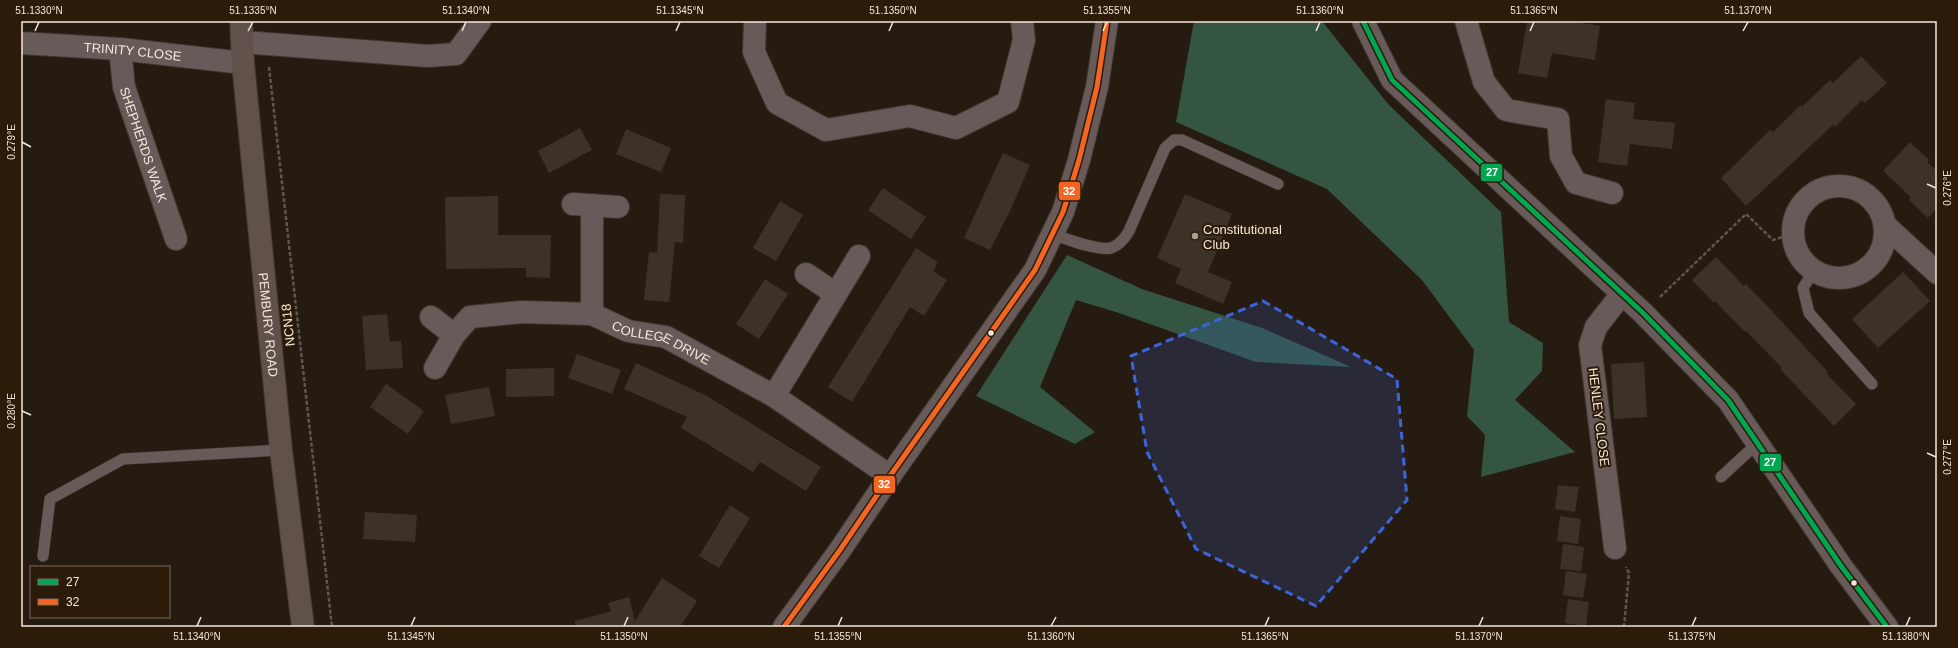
<svg xmlns="http://www.w3.org/2000/svg" width="1958" height="648" viewBox="0 0 1958 648" font-family="Helvetica,sans-serif">
<style>
.forest{fill:#345541}
.building{fill:#3d3228}
.lines{fill:none;stroke-linecap:round;stroke-linejoin:round}
.service-casing{stroke:#40382f;stroke-width:12}
.minor-casing{stroke:#40382f;stroke-width:24}
.tertiary-casing{stroke:#40382f;stroke-width:24}
.primary-casing{stroke:#40382f;stroke-width:24}
.path{stroke:#605651;stroke-width:2.5;stroke-dasharray:4 2;stroke-linecap:butt}
.service{stroke:#675a58;stroke-width:11}
.minor{stroke:#675a58;stroke-width:22}
.tertiary{stroke:#675a58;stroke-width:22}
.primary{stroke:#60514a;stroke-width:22}
.bus-1-casing{stroke:#2d1b09;stroke-width:8}
.bus-2-casing{stroke:#2d1b09;stroke-width:8}
.bus-1{stroke:#00a651;stroke-width:5}
.bus-2{stroke:#f26522;stroke-width:5}
.marked{fill:#3d65d9;fill-opacity:0.2;stroke:#3d65d9;stroke-width:3;stroke-dasharray:8 5;stroke-linejoin:round}
.ticks{fill:none;stroke:#f4e7dc;stroke-width:1.5}
.poi-dot{fill:#aca095;stroke:#2d1b09;stroke-width:1.5}
.bus-dot{fill:#f4e7dc;stroke:#2d1b09;stroke-width:1.5}
.labels{text-anchor:middle;dominant-baseline:central;stroke-width:4;stroke-linejoin:round;paint-order:stroke}
.street-label{font-size:13px;fill:#f4e7dc;stroke:#2d1b09}
.poi-label{font-size:13px;fill:#f4e7dc;stroke:#2d1b09;text-anchor:start}
.line-badge{stroke:#2d1b09;stroke-width:1.5}
.badge-label{font-size:11px;text-anchor:middle;font-weight:bold;fill:#fff}
.neatline{fill:none;stroke:#f4e7dc;stroke-width:1.5}
.ticks-label{font-size:10px;text-anchor:middle;fill:#f4e7dc}
</style>
<rect width="100%" height="100%" fill="#251b11"/>
<g class="forest">
<path d="M 1194,21 L 1322,21 L 1388,104 L 1501,212 L 1509,322 L 1543,343 L 1542,371 L 1515,400 L 1575,452 L 1481,477 L 1485,435 L 1467,416 L 1474,350 L 1422,280 L 1327,189 L 1176,122 Z"/>
<path d="M 1067,255 L 1142,289 L 1262,328 L 1351,367 L 1256,362 L 1119,313 L 1076,300 L 1040,387 L 1095,432 L 1075,444 L 976,396 Z"/>
</g>
<g class="building">
<path d="M 1527,21 L 1571,21 L 1600,26 L 1595,60 L 1552,53 L 1547,78 L 1518,73 Z"/>
<path d="M 1861,56 L 1887,83 L 1865,103 L 1862,100 L 1835,127 L 1833,125 L 1746,206 L 1721,178 L 1770,130 L 1773,132 L 1801,105 L 1802,107 L 1830,80 L 1833,83 Z"/>
<path d="M 1606,99 L 1635,103 L 1633,119 L 1675,123 L 1672,149 L 1630,144 L 1627,166 L 1598,162 Z"/>
<path d="M 580,128 L 592,150 L 549,173 L 538,151 Z"/>
<path d="M 626,129 L 671,148 L 661,172 L 616,154 Z"/>
<path d="M 1910,142 L 1929,160 L 1927,162 L 1937,171 L 1937,208 L 1928,218 L 1909,200 L 1911,197 L 1883,171 Z"/>
<path d="M 1003,153 L 1030,165 L 1010,211 L 990,250 L 964,238 Z"/>
<path d="M 883,188 L 926,217 L 911,239 L 868,210 Z"/>
<path d="M 660,194 L 685,195 L 683,243 L 675,242 L 669,302 L 644,300 L 649,252 L 657,253 Z"/>
<path d="M 1185,194 L 1232,214 L 1208,272 L 1232,282 L 1223,304 L 1175,283 L 1181,269 L 1157,258 Z"/>
<path d="M 498,196 L 498,235 L 551,235 L 550,278 L 526,277 L 526,268 L 446,269 L 445,197 Z"/>
<path d="M 780,201 L 803,215 L 776,261 L 753,248 Z"/>
<path d="M 916,248 L 938,262 L 933,271 L 947,280 L 924,316 L 910,307 L 852,402 L 828,387 Z"/>
<path d="M 1716,257 L 1744,286 L 1746,284 L 1772,311 L 1828,372 L 1826,373 L 1856,404 L 1834,426 L 1780,369 L 1782,368 L 1746,331 L 1745,332 L 1715,301 L 1714,303 L 1692,280 Z"/>
<path d="M 1903,272 L 1930,301 L 1878,348 L 1852,319 Z"/>
<path d="M 765,279 L 788,294 L 759,339 L 736,324 Z"/>
<path d="M 387,314 L 390,342 L 401,341 L 403,368 L 366,370 L 362,316 Z"/>
<path d="M 577,354 L 621,370 L 612,394 L 568,378 Z"/>
<path d="M 1644,362 L 1647,417 L 1614,419 L 1611,364 Z"/>
<path d="M 636,363 L 707,396 L 821,467 L 806,491 L 760,462 L 753,472 L 681,428 L 687,417 L 624,389 Z"/>
<path d="M 554,368 L 554,396 L 506,397 L 506,369 Z"/>
<path d="M 386,384 L 424,411 L 408,434 L 370,407 Z"/>
<path d="M 489,387 L 495,416 L 451,424 L 445,395 Z"/>
<path d="M 1558,485 L 1579,487 L 1575,512 L 1555,509 Z"/>
<path d="M 730,505 L 750,518 L 719,568 L 699,556 Z"/>
<path d="M 365,512 L 417,515 L 415,542 L 363,539 Z"/>
<path d="M 1560,516 L 1581,519 L 1578,544 L 1557,541 Z"/>
<path d="M 1563,544 L 1584,547 L 1581,571 L 1560,569 Z"/>
<path d="M 1566,571 L 1587,574 L 1583,598 L 1563,595 Z"/>
<path d="M 662,578 L 697,601 L 680,627 L 575,627 L 575,621 L 611,611 L 608,603 L 629,597 L 635,621 Z"/>
<path d="M 1568,599 L 1589,602 L 1586,626 L 1565,623 Z"/>
</g>
<g class="lines">
<defs>
<g id="service">
<path d="M 1052,234 C 1067,239 1096,251 1111,248 C 1120,245 1125,238 1129,231 L 1165,148 L 1174,140 L 1182,140 L 1278,184"/>
<path d="M 1814,271 L 1803,288 L 1809,313 L 1872,384"/>
<path d="M 1721,477 L 1748,452 L 1761,446"/>
<path d="M 43,556 L 50,499 L 123,459 L 281,450"/>
</g>
<g id="minor">
<path d="M 755,21 L 754,52 L 777,103 L 826,130 L 910,116 L 956,128 L 1008,102 L 1024,40 L 1022,21"/>
<path d="M 1363,21 L 1392,80 L 1643,313 L 1728,400 L 1841,566 L 1887,627"/>
<path d="M 1466,21 L 1484,82 L 1506,110 L 1558,119 L 1561,156 L 1576,183 L 1612,193"/>
<path d="M 242,42 L 428,56 L 456,54 L 480,21"/>
<path id="s1" d="M 21,43 L 120,49 L 243,63"/>
<path id="s2" d="M 120,49 L 124,87 L 176,239"/>
<circle cx="1839" cy="232" r="46"/>
<path d="M 573,204 L 618,207"/>
<path d="M 1885,225 L 1937,273"/>
<path d="M 806,274 L 836,294"/>
<path d="M 592,314 L 592,205"/>
<path d="M 431,317 L 454,335"/>
<path id="s3" d="M 435,368 L 454,335 L 470,317 L 522,312 L 592,314 L 628,331 L 666,337 L 774,396 L 890,476"/>
<path d="M 774,396 L 859,256"/>
<path d="M 1615,548 L 1590,345 L 1596,327 L 1621,295"/>
</g>
<path id="tertiary" d="M 784,627 L 840,550 L 890,476 L 1035,270 L 1063,212 L 1079,160 L 1097,87 L 1107,21"/>
<g id="primary">
<path id="s4" d="M 241,21 L 243,63 L 281,450 L 303,627"/>
</g>
</defs>
<use href="#service" class="service-casing"/>
<use href="#minor" class="minor-casing"/>
<use href="#tertiary" class="tertiary-casing"/>
<use href="#primary" class="primary-casing"/>
<g class="path">
<path d="M 269,67 L 332,627"/>
<path d="M 1660,297 L 1746,214 L 1773,240 L 1792,234"/>
<path d="M 1624,627 L 1629,573 L 1626,567"/>
</g>
<use href="#service" class="service"/>
<use href="#minor" class="minor"/>
<use href="#tertiary" class="tertiary"/>
<use href="#primary" class="primary"/>
<defs>
<path id="bus-1" d="M 1363,21 L 1392,80 L 1643,313 L 1728,400 L 1841,566 L 1887,627"/>
<path id="bus-2" d="M 784,627 L 840,550 L 890,476 L 1035,270 L 1063,212 L 1079,160 L 1097,87 L 1107,21"/>
</defs>
<use href="#bus-1" class="bus-1-casing"/>
<use href="#bus-2" class="bus-2-casing"/>
<use href="#bus-1" class="bus-1"/>
<use href="#bus-2" class="bus-2"/>
</g>
<path class="marked" d="M 1263,301 L 1397,379 L 1407,500 L 1316,606 L 1196,549 L 1147,452 L 1131,356 Z"/>
<path class="ticks" d="M 35,31 L 39,22M 248,31 L 253,22M 462,31 L 466,22M 676,31 L 680,22M 889,31 L 893,22M 1103,31 L 1107,22M 1316,31 L 1320,22M 1530,31 L 1534,22M 1743,31 L 1748,22M 22,142 L 31,147M 1927,184 L 1936,188M 22,411 L 31,415M 1927,453 L 1936,457M 197,626 L 201,617M 411,626 L 415,617M 624,626 L 628,617M 838,626 L 842,617M 1051,626 L 1056,617M 1265,626 L 1269,617M 1479,626 L 1483,617M 1692,626 L 1696,617M 1906,626 L 1910,617"/>
<circle class="poi-dot" cx="1195" cy="236" r="4"/>
<g class="bus-dot">
<circle cx="991" cy="333" r="3.5"/>
<circle cx="1854" cy="583" r="3.5"/>
</g>
<g class="labels">
<g class="street-label">
<text stroke="none"><textPath href="#s1" startOffset="112">TRINITY CLOSE</textPath></text>
<text stroke="none"><textPath href="#s2" startOffset="99">SHEPHERDS WALK</textPath></text>
<text stroke="none"><textPath href="#s4" startOffset="305">PEMBURY ROAD</textPath></text>
<text transform="translate(288 325) rotate(-96)">NCN18</text>
<text stroke="none"><textPath href="#s3" startOffset="260">COLLEGE DRIVE</textPath></text>
<text transform="translate(1599 417) rotate(83)">HENLEY CLOSE</text>
</g>
<g class="poi-label">
<text x="1203" y="229">Constitutional<tspan x="1203" dy="15">Club</tspan></text>
</g>
</g>
<g class="line-badge">
<rect x="1480" y="163" width="23" height="19" rx="4" fill="#00a651"/>
<rect x="1058" y="181" width="23" height="20" rx="4" fill="#f26522"/>
<rect x="1759" y="453" width="23" height="19" rx="4" fill="#00a651"/>
<rect x="873" y="475" width="23" height="19" rx="4" fill="#f26522"/>
</g>
<g class="badge-label">
<text x="1492" y="176">27</text>
<text x="1069" y="195">32</text>
<text x="1770" y="466">27</text>
<text x="884" y="488">32</text>
</g>
<rect width="1958" height="648" fill="none" stroke="#2d1b09" stroke-width="44"/>
<rect x="30" y="566" width="140" height="52" fill="#2d1b09" stroke="#7d6d5d"/>
<rect x="38" y="579" width="20" height="6" fill="#00a651" stroke="#7d6d5d"/>
<text x="66" y="586" font-size="12" fill="#f4e7dc">27</text>
<rect x="38" y="599" width="20" height="6" fill="#f26522" stroke="#7d6d5d"/>
<text x="66" y="606" font-size="12" fill="#f4e7dc">32</text>
<rect x="22" y="22" width="1914" height="604" class="neatline"/>
<g class="ticks-label">
<text x="39" y="14">51.1330°N</text>
<text x="253" y="14">51.1335°N</text>
<text x="466" y="14">51.1340°N</text>
<text x="680" y="14">51.1345°N</text>
<text x="893" y="14">51.1350°N</text>
<text x="1107" y="14">51.1355°N</text>
<text x="1320" y="14">51.1360°N</text>
<text x="1534" y="14">51.1365°N</text>
<text x="1748" y="14">51.1370°N</text>
<text transform="translate(11 142) rotate(-90)" y="4">0.279°E</text>
<text transform="translate(1947 188) rotate(-90)" y="4">0.276°E</text>
<text transform="translate(11 411) rotate(-90)" y="4">0.280°E</text>
<text transform="translate(1947 457) rotate(-90)" y="4">0.277°E</text>
<text x="197" y="640">51.1340°N</text>
<text x="411" y="640">51.1345°N</text>
<text x="624" y="640">51.1350°N</text>
<text x="838" y="640">51.1355°N</text>
<text x="1051" y="640">51.1360°N</text>
<text x="1265" y="640">51.1365°N</text>
<text x="1479" y="640">51.1370°N</text>
<text x="1692" y="640">51.1375°N</text>
<text x="1906" y="640">51.1380°N</text>
</g>
</svg>
